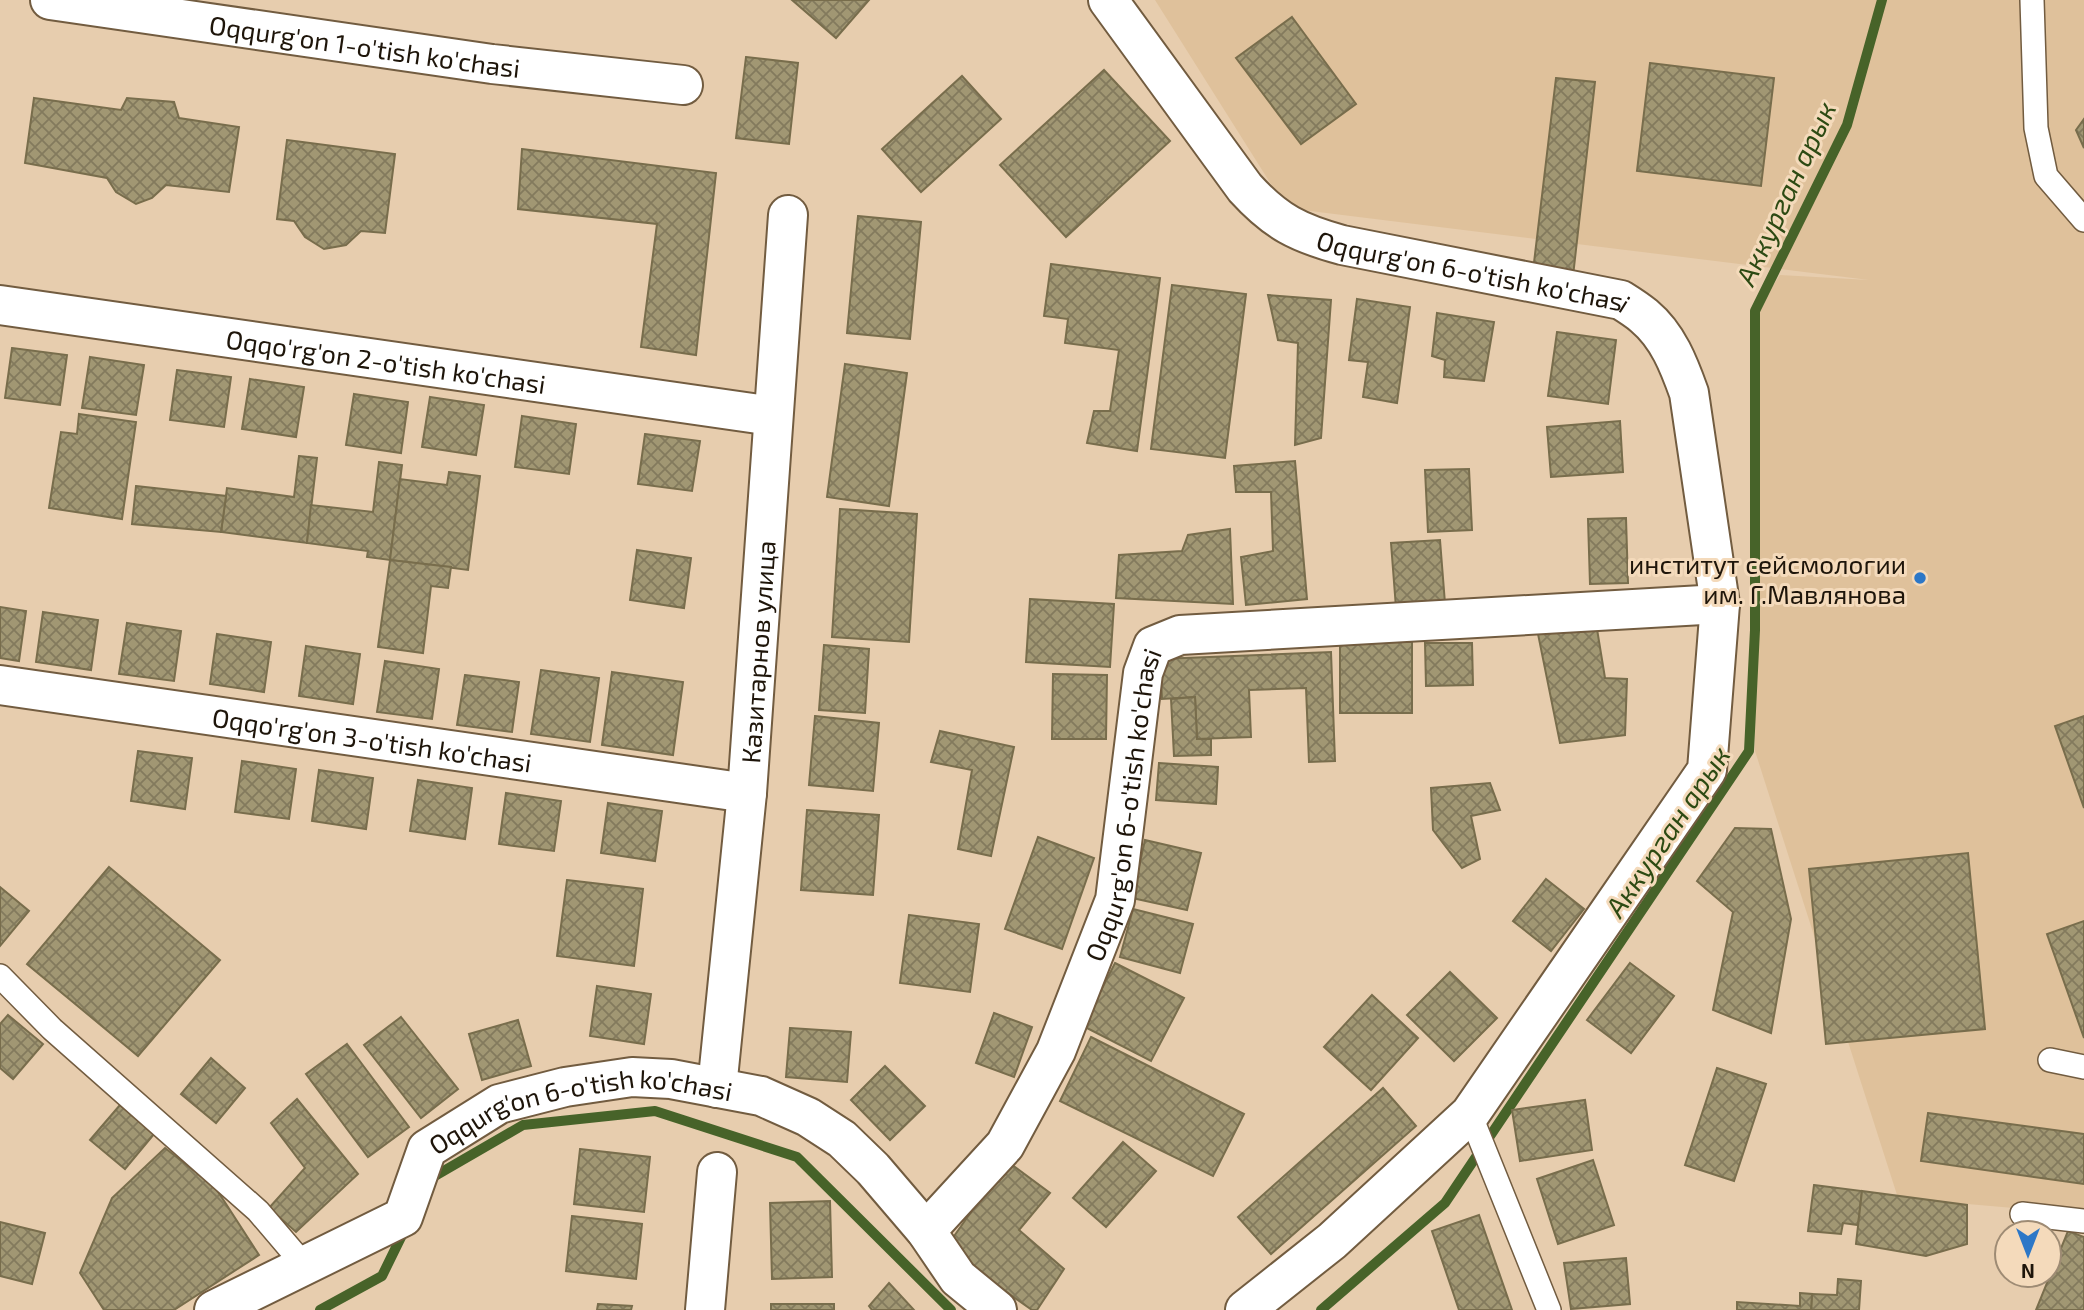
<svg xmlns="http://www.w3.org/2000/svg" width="2084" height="1310" viewBox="0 0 2084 1310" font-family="'Exo 2',sans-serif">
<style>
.built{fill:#dfc19b}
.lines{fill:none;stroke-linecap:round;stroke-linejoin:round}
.stream{stroke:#476329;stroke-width:10}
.building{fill:url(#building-cross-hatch);stroke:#786d4c;stroke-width:2}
.lane-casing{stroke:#725c40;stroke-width:26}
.street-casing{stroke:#725c40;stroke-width:42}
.lane{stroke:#fff;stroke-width:23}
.street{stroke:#fff;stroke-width:38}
.poi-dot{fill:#2c77c7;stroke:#f4dabb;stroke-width:2.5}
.labels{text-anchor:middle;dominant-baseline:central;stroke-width:6;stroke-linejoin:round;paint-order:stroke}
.street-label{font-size:26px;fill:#1e150a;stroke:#f4dabb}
.poi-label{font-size:26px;fill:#1e150a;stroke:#f4dabb;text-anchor:end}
.water-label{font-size:28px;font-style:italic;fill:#2d4a13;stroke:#f4dabb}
</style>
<defs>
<pattern id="building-cross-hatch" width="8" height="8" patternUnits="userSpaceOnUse" patternTransform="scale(1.75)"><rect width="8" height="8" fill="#a19773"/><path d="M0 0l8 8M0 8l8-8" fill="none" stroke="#837a5d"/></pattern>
</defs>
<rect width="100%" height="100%" fill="#e7cdae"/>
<path class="built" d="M 1155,0 L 2084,0 L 2084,1214 L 1898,1198 L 1755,751 L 1757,310 L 1780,275 L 1869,280 L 1286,208 Z"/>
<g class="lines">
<g class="stream">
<path d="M 428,1180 L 523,1125 L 655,1111 L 797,1157 L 951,1310"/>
<path d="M 320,1310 L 382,1276 L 405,1229"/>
<path d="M 1321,1310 L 1445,1203 L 1749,751 L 1755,630 L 1755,311 L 1847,125 L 1882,0"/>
</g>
</g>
<g class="building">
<path d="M 792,0 L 869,0 L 836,38 Z"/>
<path d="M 1292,17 L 1356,104 L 1301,144 L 1236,58 Z"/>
<path d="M 746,57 L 798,63 L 789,144 L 736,138 Z"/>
<path d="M 1650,63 L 1774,78 L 1761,186 L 1637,171 Z"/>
<path d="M 1104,70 L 1170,141 L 1066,237 L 1000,165 Z"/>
<path d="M 962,76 L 1001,119 L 921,192 L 882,149 Z"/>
<path d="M 1556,78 L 1595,82 L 1573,276 L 1533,271 Z"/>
<path d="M 34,98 L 121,110 L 127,98 L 174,102 L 179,118 L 239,127 L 229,192 L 166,185 L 152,198 L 136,204 L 116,192 L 107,178 L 25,163 Z"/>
<path d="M 2084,119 L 2084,148 L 2076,130 Z"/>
<path d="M 287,140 L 395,154 L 385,233 L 361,231 L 346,245 L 324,249 L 305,237 L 294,221 L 277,219 Z"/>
<path d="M 522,149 L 716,173 L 696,355 L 641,347 L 657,224 L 518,209 Z"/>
<path d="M 858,216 L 921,222 L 910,339 L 847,333 Z"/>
<path d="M 1051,264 L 1160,278 L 1137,451 L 1087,443 L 1094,411 L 1110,411 L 1119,350 L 1065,343 L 1068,319 L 1044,316 Z"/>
<path d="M 1172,285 L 1246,294 L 1225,458 L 1151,449 Z"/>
<path d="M 1268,295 L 1331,300 L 1321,438 L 1295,445 L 1298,343 L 1278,340 Z"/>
<path d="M 1357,299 L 1410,307 L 1397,403 L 1363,397 L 1368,362 L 1349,360 Z"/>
<path d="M 1437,313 L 1494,322 L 1484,381 L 1444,377 L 1445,360 L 1432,356 Z"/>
<path d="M 1557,332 L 1616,340 L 1608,404 L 1548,396 Z"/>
<path d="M 12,348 L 67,355 L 60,405 L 5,398 Z"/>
<path d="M 90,357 L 144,365 L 136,415 L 82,408 Z"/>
<path d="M 845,364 L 907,373 L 889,506 L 827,497 Z"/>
<path d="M 177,370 L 231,377 L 224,427 L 170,420 Z"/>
<path d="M 250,379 L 304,387 L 296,437 L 242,429 Z"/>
<path d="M 354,394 L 408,402 L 401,453 L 346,445 Z"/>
<path d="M 430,397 L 484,405 L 476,455 L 422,447 Z"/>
<path d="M 79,414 L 136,422 L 122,519 L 49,508 L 61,432 L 77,434 Z"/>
<path d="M 522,416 L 576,424 L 569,474 L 515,467 Z"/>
<path d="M 1620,421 L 1623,472 L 1551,477 L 1547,427 Z"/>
<path d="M 645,434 L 700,441 L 692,491 L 638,484 Z"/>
<path d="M 299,456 L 317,458 L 307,543 L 221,532 L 227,488 L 294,497 Z"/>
<path d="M 1295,461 L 1307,599 L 1246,605 L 1241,557 L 1273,551 L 1271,492 L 1236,492 L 1234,466 Z"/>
<path d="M 379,462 L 402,465 L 390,560 L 367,557 L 368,551 L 307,543 L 311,505 L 373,512 Z"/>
<path d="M 1469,469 L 1472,530 L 1428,532 L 1425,470 Z"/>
<path d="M 449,472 L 480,476 L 468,570 L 390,560 L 400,479 L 447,485 Z"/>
<path d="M 136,486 L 226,496 L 221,532 L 132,524 Z"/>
<path d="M 840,509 L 917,514 L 909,642 L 832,637 Z"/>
<path d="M 1626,518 L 1628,583 L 1590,584 L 1588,519 Z"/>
<path d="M 1230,529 L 1233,604 L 1116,598 L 1119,555 L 1182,551 L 1188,535 Z"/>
<path d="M 1440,540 L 1446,616 L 1397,621 L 1391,543 Z"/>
<path d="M 637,550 L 691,558 L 684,608 L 630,600 Z"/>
<path d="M 390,560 L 451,567 L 448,588 L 431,586 L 423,653 L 378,647 Z"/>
<path d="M 1030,599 L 1114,604 L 1110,667 L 1026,662 Z"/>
<path d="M 0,607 L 26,611 L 19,661 L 0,658 Z"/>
<path d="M 43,612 L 98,620 L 91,670 L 36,662 Z"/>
<path d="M 127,623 L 181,631 L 174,681 L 119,674 Z"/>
<path d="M 1597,629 L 1605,678 L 1627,679 L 1625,735 L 1560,743 L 1538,634 Z"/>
<path d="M 217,634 L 271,642 L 264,692 L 210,684 Z"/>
<rect x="1340" y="642" width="72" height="71"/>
<path d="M 1425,643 L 1472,643 L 1473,685 L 1426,686 Z"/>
<path d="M 824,645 L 869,649 L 865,713 L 819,710 Z"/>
<path d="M 306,646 L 360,654 L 353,704 L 299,696 Z"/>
<path d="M 1331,652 L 1335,761 L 1309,762 L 1306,688 L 1249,690 L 1251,737 L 1197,739 L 1195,697 L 1162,699 L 1160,659 Z"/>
<path d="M 385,661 L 439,669 L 432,719 L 377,712 Z"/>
<path d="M 541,670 L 599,678 L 590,742 L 531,734 Z"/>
<path d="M 612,672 L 683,682 L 673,755 L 602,745 Z"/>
<path d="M 1053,674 L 1107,675 L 1106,739 L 1052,739 Z"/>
<path d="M 465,675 L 519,682 L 512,732 L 457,725 Z"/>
<path d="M 1195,697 L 1197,739 L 1211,739 L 1211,755 L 1174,756 L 1171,699 Z"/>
<path d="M 815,716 L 879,723 L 873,791 L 809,785 Z"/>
<path d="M 2084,716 L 2084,808 L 2055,726 Z"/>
<path d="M 940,731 L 1014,747 L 991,856 L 958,849 L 972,770 L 931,762 Z"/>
<path d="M 138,751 L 192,758 L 185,809 L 131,801 Z"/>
<path d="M 242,761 L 296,769 L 289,819 L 235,812 Z"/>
<path d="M 1159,763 L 1218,767 L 1216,804 L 1156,800 Z"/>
<path d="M 319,770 L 373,778 L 366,829 L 312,821 Z"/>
<path d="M 418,780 L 472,788 L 465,839 L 410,831 Z"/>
<path d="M 1490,783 L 1500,810 L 1471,816 L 1480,859 L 1462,868 L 1433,830 L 1431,788 Z"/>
<path d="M 506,793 L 561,801 L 554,851 L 499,844 Z"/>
<path d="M 608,803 L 662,811 L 655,861 L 601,853 Z"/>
<path d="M 807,810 L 879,815 L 873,895 L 801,890 Z"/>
<path d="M 1735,828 L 1771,829 L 1791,919 L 1771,1033 L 1713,1010 L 1733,912 L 1697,881 Z"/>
<path d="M 1038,837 L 1094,858 L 1062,949 L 1005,929 Z"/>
<path d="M 1145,840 L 1201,853 L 1187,910 L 1132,898 Z"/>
<path d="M 1968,853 L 1985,1029 L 1826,1044 L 1809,869 Z"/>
<path d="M 109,867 L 220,960 L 138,1056 L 27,964 Z"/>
<path d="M 1546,879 L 1584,909 L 1551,951 L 1513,921 Z"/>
<path d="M 567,880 L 643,889 L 634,966 L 557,956 Z"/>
<path d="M 0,887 L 29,911 L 0,946 Z"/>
<path d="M 1133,909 L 1193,924 L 1180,973 L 1120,957 Z"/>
<path d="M 909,915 L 979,924 L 970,992 L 900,983 Z"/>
<path d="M 2084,921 L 2084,1038 L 2047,934 Z"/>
<path d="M 1115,963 L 1184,998 L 1151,1061 L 1083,1026 Z"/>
<path d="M 1630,963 L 1674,996 L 1631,1053 L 1587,1020 Z"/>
<path d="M 1450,972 L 1497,1018 L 1454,1061 L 1407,1015 Z"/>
<path d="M 597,986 L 651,994 L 644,1044 L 590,1036 Z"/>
<path d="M 1372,995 L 1418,1038 L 1371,1090 L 1324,1047 Z"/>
<path d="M 994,1013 L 1032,1027 L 1014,1077 L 976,1063 Z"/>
<path d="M 8,1015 L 43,1044 L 13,1079 L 0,1068 L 0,1024 Z"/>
<path d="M 401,1017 L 458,1089 L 421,1118 L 364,1045 Z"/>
<path d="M 518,1020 L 531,1066 L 482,1080 L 469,1034 Z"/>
<path d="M 790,1028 L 851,1032 L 847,1082 L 786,1077 Z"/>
<path d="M 1091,1037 L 1244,1114 L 1213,1176 L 1060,1101 Z"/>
<path d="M 347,1044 L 409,1127 L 368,1157 L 306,1074 Z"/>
<path d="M 211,1058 L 245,1088 L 216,1123 L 181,1094 Z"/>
<path d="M 885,1066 L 925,1106 L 890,1140 L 851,1100 Z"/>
<path d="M 1717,1068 L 1766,1084 L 1734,1181 L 1685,1165 Z"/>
<path d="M 1383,1088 L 1416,1126 L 1271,1254 L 1238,1217 Z"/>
<path d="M 297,1099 L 358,1174 L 296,1232 L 269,1208 L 305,1168 L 271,1123 Z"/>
<path d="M 1585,1100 L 1592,1150 L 1520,1161 L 1512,1110 Z"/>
<path d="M 120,1105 L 154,1134 L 125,1169 L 90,1140 Z"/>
<path d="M 1928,1113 L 2084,1134 L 2084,1184 L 1921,1161 Z"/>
<path d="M 1123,1142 L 1156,1171 L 1106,1227 L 1073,1198 Z"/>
<path d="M 165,1148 L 215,1187 L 259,1255 L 174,1310 L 104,1310 L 80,1273 L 112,1198 Z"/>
<path d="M 580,1149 L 650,1157 L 644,1212 L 574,1204 Z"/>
<path d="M 1593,1160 L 1614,1225 L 1558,1244 L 1537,1179 Z"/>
<path d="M 1007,1161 L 1050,1193 L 1019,1230 L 1064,1269 L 1037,1310 L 1032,1310 L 945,1249 Z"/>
<path d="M 1814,1185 L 1862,1191 L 1858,1225 L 1843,1223 L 1841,1234 L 1808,1231 Z"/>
<path d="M 1862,1191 L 1967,1205 L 1967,1244 L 1926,1256 L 1856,1244 Z"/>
<path d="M 830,1201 L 832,1277 L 772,1279 L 770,1203 Z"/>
<path d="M 1479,1215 L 1512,1310 L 1459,1310 L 1432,1231 Z"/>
<path d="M 572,1216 L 642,1224 L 636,1279 L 566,1271 Z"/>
<path d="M 0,1222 L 45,1233 L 32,1284 L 0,1276 Z"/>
<path d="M 2068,1231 L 2084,1237 L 2084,1310 L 2036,1310 Z"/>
<path d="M 1626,1258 L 1630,1304 L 1571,1309 L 1564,1263 Z"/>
<path d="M 1838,1279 L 1861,1281 L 1859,1310 L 1811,1310 L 1812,1294 L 1837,1295 Z"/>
<path d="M 889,1283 L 914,1310 L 872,1310 L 869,1306 Z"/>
<path d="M 1800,1293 L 1812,1294 L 1811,1310 L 1737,1310 L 1737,1302 L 1800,1306 Z"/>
<path d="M 598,1304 L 632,1306 L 631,1310 L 597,1310 Z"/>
<rect x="771" y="1304" width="63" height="6"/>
</g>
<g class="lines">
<defs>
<g id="lane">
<path d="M 2032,0 L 2036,128 L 2046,176 L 2084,220"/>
<path d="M 0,976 L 52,1029 L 258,1211 L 304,1265"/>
<path d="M 2050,1060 L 2084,1067"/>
<path d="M 1470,1114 L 1549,1310"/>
<path d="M 2022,1214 L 2084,1221"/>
</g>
<g id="street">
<path id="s1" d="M 50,0 L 492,64 L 683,85"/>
<path id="s2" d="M 1108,0 L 1245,188 C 1276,222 1298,233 1342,245 L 1621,300 C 1629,305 1637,310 1644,316 C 1668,336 1679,365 1689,393 L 1720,604 L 1707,770 L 1470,1114 L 1332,1241 L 1245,1310"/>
<path id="s3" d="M 0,305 L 773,416"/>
<path id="s4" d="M 0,685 L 747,793"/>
<path id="s5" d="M 717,1088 L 747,793 L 788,215"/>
<path id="s6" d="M 926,1231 L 1005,1145 L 1056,1051 L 1115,900 L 1143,673 L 1153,646 L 1180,635 L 1720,604"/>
<path id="s7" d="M 214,1310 L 403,1217 L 427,1149 L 499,1104 L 565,1087 L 632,1077 L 671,1079 L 761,1096 L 808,1117 L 842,1139 L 873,1169 L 926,1231 L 958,1278 L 997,1310"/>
<path d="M 705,1310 L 717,1172"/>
</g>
</defs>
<use href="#lane" class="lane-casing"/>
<use href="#street" class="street-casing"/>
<use href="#lane" class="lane"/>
<use href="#street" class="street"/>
</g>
<circle class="poi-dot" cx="1920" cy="578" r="7"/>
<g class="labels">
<g class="street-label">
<text stroke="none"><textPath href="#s1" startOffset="318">Oqqurg'on 1-o'tish ko'chasi</textPath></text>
<text stroke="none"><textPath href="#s2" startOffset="481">Oqqurg'on 6-o'tish ko'chasi</textPath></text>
<text stroke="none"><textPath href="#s3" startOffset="390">Oqqo'rg'on 2-o'tish ko'chasi</textPath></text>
<text stroke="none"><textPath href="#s5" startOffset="438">Казитарнов улица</textPath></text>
<text stroke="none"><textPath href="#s4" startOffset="376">Oqqo'rg'on 3-o'tish ko'chasi</textPath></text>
<text stroke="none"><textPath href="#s6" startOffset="481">Oqqurg'on 6-o'tish ko'chasi</textPath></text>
<text stroke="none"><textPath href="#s7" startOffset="446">Oqqurg'on 6-o'tish ko'chasi</textPath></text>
</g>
<g class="poi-label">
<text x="1906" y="563">институт сейсмологии<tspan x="1906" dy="30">им. Г.Мавлянова</tspan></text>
</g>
<g class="water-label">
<text transform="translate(1785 193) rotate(-65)">Аккурган арык</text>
<text transform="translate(1667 831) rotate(-56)">Аккурган арык</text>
</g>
</g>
<g transform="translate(2028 1254) rotate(180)"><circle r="33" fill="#f4dabb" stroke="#9e8b74" stroke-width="2"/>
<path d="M0-5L12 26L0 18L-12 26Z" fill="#2c77c7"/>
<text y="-10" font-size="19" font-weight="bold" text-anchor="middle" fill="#1e150a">N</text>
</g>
</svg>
